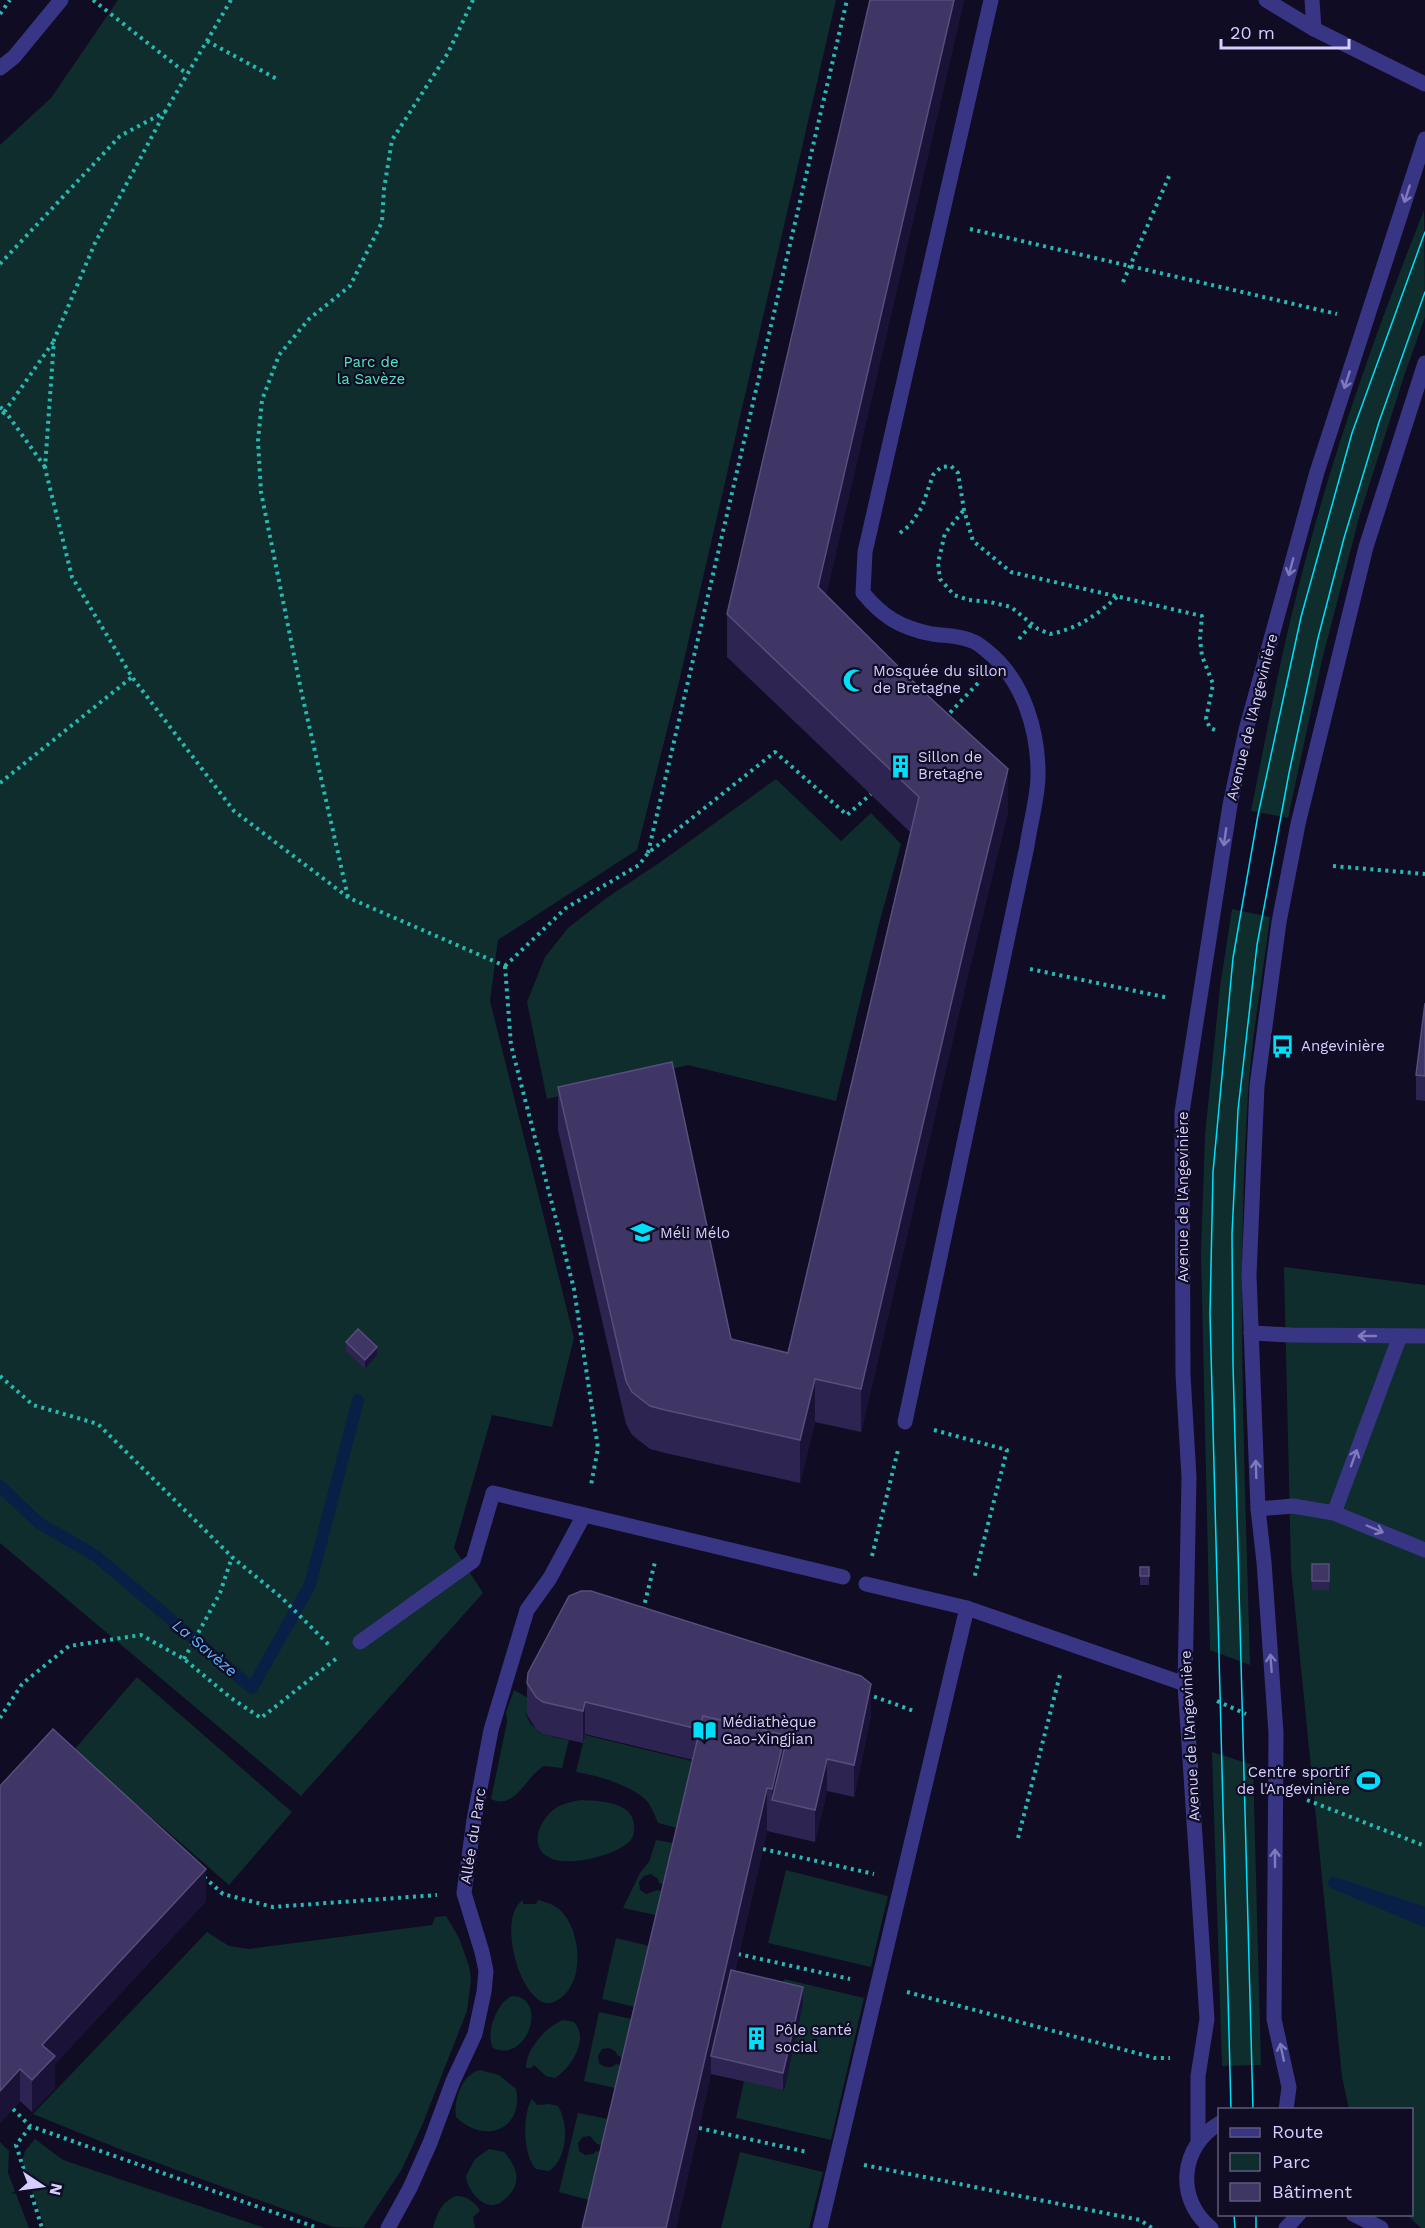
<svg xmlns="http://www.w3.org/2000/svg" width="1425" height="2228" viewBox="0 0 1425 2228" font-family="'Work Sans',sans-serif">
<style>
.green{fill:#0f2d2c}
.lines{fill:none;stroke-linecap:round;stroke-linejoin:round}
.stream{stroke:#091f46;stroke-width:12}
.path{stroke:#27bab2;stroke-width:4;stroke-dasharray:3 4.5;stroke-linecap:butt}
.service{stroke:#383585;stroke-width:15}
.pedestrian{stroke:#383585;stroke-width:15}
.minor{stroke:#383585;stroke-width:15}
.tram{stroke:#00dffa;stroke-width:1.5}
.wall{fill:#2e2452}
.shaded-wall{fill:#1a1337}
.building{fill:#3f3665;stroke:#574e7d;stroke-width:1.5}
.oneway{stroke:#7e7abc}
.labels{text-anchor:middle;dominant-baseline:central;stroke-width:4.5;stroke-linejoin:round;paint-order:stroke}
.park-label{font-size:15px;fill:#54e6c2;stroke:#100c23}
.poi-label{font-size:15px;fill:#d4cfff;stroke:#100c23;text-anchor:start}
.street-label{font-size:15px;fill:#d4cfff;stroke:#100c23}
.water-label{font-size:16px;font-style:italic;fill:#5db3ff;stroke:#100c23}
</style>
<rect width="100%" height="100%" fill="#100c23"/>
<g class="green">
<path d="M 118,0 L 836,0 L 679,682 L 637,850 L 498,940 L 490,1001 L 574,1338 L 552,1427 L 492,1415 L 454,1548 L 483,1593 L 301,1796 L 0,1543 L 0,145 L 51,98 Z"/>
<path d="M 1424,210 L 1425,317 L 1404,376 L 1360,514 L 1322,660 L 1288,818 L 1251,811 C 1266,737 1279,662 1298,589 C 1330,460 1375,334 1424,210 Z"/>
<path d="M 776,779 L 841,841 L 871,813 L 901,844 L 879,924 L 836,1101 L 688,1065 L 547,1099 L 527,1002 L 545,957 L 568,928 L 605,899 L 662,861 Z"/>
<path d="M 1232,909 L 1270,917 C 1263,975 1252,1034 1248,1093 C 1236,1283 1245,1474 1250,1665 L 1210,1650 L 1201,1253 L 1205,1135 L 1220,987 Z"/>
<path d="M 1284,1267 L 1425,1285 L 1425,2228 L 1421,2228 L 1407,2215 L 1412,2214 L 1412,2110 L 1349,2109 L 1342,2077 L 1291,1568 Z"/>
<path d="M 137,1677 L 292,1812 L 229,1885 L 74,1750 Z"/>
<path d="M 514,1690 L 530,1699 L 526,1715 C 535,1735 549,1736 569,1740 L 562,1768 L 544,1766 C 526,1776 515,1811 491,1799 L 507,1722 L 506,1712 Z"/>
<path d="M 585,1735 L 692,1761 L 677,1828 L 658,1823 C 655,1816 652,1807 647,1801 C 633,1786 596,1775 576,1772 Z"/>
<path d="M 1212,1752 L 1253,1765 L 1261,2065 L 1222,2066 Z"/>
<path d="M 581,1800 C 599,1801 632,1801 634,1825 C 635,1832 633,1838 629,1842 C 614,1856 568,1867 550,1858 C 526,1846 541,1816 559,1806 C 566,1803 573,1801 581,1800 Z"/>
<path d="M 656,1840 L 673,1843 L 663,1884 L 659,1883 L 658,1879 L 651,1874 L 644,1876 L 639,1882 L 640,1890 L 646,1894 L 657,1890 L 661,1891 L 656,1915 L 623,1908 L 640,1873 L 649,1862 Z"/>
<path d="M 786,1870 L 888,1896 L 871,1967 L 768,1943 Z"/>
<path d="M 523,1900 L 523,1904 L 536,1904 L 538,1900 C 545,1902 553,1904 559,1909 C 582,1929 587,1987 554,2002 C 524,2015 494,1919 523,1900 Z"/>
<path d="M 446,1916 L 459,1938 L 469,1966 L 471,1979 L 467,2011 L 423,2123 L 402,2169 L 363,2228 L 333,2227 L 122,2150 L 33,2114 L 207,1932 L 229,1946 L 249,1949 L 432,1925 L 435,1917 Z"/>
<path d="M 616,1938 L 649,1946 L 635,2007 L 602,1999 Z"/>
<path d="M 784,1979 L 864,1998 L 831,2140 L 736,2118 L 744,2081 L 784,2090 L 803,2004 L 779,1998 Z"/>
<path d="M 512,1996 C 549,1997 528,2064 493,2048 C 485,2033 497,2002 512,1996 Z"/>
<path d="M 599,2012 L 632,2019 L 622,2057 L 618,2056 C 615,2049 610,2047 602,2049 L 598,2056 L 599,2063 C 605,2068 610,2069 616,2064 L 621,2065 L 615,2088 L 584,2081 Z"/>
<path d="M 564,2020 L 574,2022 C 590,2039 571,2068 555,2078 L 546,2076 L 534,2065 L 531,2068 L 526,2068 C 525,2050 548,2024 564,2020 Z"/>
<path d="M 480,2070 L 499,2075 L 516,2089 C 524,2130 484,2145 456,2117 C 453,2100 462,2074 480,2070 Z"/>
<path d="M 532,2099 L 537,2105 L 549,2104 L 558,2106 C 569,2124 568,2159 549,2171 L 536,2169 C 523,2156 522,2114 532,2099 Z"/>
<path d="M 578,2113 L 608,2119 L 602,2145 L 597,2144 L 590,2136 L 583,2137 L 578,2143 L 579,2151 L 585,2155 L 593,2154 L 596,2151 L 600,2152 L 589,2200 L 559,2192 Z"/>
<path d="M 35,2139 L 63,2160 L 265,2228 L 45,2228 L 22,2161 L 25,2151 Z"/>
<path d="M 0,2142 L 9,2151 L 8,2173 L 29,2228 L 0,2228 Z"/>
<path d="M 489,2149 L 504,2152 C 517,2166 523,2184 506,2198 C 503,2201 498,2205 494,2205 C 479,2206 467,2188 466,2176 L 475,2159 Z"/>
<path d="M 740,2152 L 823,2172 L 809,2228 L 721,2228 Z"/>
<path d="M 456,2196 C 466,2196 476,2202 480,2211 L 473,2217 L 475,2228 L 433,2228 C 437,2214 441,2202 456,2196 Z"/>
</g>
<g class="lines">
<g class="stream">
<path d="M 0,1486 L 39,1523 L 96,1556 L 252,1688 L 310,1585 L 358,1400"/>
<path d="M 1425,1913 L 1334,1883 L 1425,1921"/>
</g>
<g class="path">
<path d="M 93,0 L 187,74"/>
<path d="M 231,0 L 165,112 L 95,243 L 54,340 L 45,468 L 72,577 L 132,677 L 234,811 L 349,898 L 505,966"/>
<path d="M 0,14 L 10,0"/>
<path d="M 207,41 L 277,79"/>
<path d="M 970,229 L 1337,314"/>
<path d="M 0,264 L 120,136 L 165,112"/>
<path d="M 1123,282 L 1170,174"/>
<path d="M 0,407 L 5,411 L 0,418"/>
<path d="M 45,467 L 5,411 L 54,341"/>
<path d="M 963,511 L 945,533 L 938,563 L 940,579 L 954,595 L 969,600 L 990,602 L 1011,607 L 1038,629 L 1050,634 C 1077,629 1097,615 1117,597"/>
<path d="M 900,533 L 910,525 L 922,507 L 933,475 L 941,467 L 951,466 L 958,473 L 964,510 L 973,541 L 1011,572 L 1202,616 L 1200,639 L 1202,656 L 1213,684 L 1206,719 L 1210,728 L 1215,730"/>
<path d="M 1019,639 L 1032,624"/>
<path d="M 945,718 L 979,682"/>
<path d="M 0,783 L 132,677"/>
<path d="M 648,853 L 847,0"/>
<path d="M 1333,866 L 1425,874"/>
<path d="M 348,897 L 301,690 L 261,492 L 258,441 L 262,400 L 279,355 L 309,319 L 350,286 L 382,222 L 384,189 L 392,140 L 448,53 L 473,0"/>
<path d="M 505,966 L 511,1045 L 574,1289 L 598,1448 L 591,1485"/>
<path d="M 505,966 L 566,908 L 639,865 L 648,853 L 775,752 L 847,815 L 871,794"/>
<path d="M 1030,969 L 1169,998"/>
<path d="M 0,1376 L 33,1405 L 98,1424 L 232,1557 L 282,1598 L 331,1647"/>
<path d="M 934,1430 L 1007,1450 L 974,1579"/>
<path d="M 872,1556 L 898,1450"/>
<path d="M 643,1610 L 655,1562"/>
<path d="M 184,1659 L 220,1593 L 232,1557"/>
<path d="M 867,1694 L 914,1711"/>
<path d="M 1217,1701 L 1246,1714"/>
<path d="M 0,1718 L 22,1684 L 69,1646 L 141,1635 L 184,1659 L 231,1698 L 261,1718 L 337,1658"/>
<path d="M 1307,1800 L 1425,1846"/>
<path d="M 1018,1838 L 1061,1671"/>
<path d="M 763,1849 L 874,1874"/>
<path d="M 204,1877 L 223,1894 L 273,1907 L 437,1895"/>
<path d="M 738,1954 L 850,1979"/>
<path d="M 907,1992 L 1155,2058 L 1170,2058"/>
<path d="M 13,2109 L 30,2126 L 318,2228"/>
<path d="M 30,2127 L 16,2145 L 42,2228"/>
<path d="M 699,2128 L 807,2152"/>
<path d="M 864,2165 L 1140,2220 L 1152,2228"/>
</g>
<g class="service">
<path d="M 1266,0 L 1314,29 L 1425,84"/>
<path d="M 1251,1333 L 1291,1335 L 1425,1336"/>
<path d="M 905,1422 L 1027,846 C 1030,824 1037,801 1038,778 C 1039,733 1024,680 987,651 C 982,647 978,643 972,641 C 959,635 946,636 932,634 C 901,628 883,617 863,593 L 865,552 L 991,0"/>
<path d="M 1258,1509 L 1293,1506 L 1334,1513 L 1425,1550"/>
<path d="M 1334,1513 L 1400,1336"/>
<path d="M 388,2228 L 410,2188 L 430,2143 L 453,2081 L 475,2034 L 484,1992 L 486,1971 L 482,1952 L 464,1893 L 474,1820 L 491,1730 L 527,1610 L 550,1578 L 584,1515"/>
</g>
<g class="pedestrian">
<path d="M 866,1584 L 967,1608 L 1185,1684"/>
<path d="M 360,1642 L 473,1561 L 493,1493 L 843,1577"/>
<path d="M 820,2228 L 967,1608"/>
</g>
<g class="minor">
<path d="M 1312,0 L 1314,29"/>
<path d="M 0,68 L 14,57 L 61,0"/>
<path d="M 1286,2110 L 1289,2087 L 1274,2019 L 1276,1733 L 1264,1562 L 1258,1509 L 1249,1275 L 1257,1086 L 1279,922 L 1298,824 L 1366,547 L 1425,363"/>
<path d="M 1198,2141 L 1198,2076 L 1207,2019 L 1185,1684 L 1189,1477 L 1183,1375 L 1182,1112 L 1230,805 L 1246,730 L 1317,472 L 1425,139"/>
<path d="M 1353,2214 L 1381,2228"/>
<path d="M 1211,2228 C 1175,2199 1180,2146 1220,2123"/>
<path d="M 1286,2228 L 1299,2214"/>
</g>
<g class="tram">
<path d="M 1231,2110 L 1210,1314 L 1213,1172 L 1233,958 L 1258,815 L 1301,617 L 1352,433 L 1425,232"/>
<path d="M 1253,2110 L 1233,1364 L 1232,1234 L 1238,1110 L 1257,945 L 1289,773 L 1318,638 L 1344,538 L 1379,422 L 1425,292"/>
<path d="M 1234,2214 L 1235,2228"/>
<path d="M 1256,2214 L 1256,2228"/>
</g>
</g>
<g class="wall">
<path d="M 964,0 L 826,595 L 1008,812 L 966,983 L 861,1432 L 815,1422 L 800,1483 L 665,1453 L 650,1449 L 632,1435 L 626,1424 L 558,1130 L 558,1087 L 731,1339 L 788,1353 L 910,832 L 727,657 L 727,614 Z"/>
<path d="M 1425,1003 L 1425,1101 L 1416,1100 L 1416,1075 Z"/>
<path d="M 346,1342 L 377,1355 L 365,1369 L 346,1351 Z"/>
<rect x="1312" y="1564" width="17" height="26"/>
<rect x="1140" y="1567" width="9" height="18"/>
<path d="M 527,1683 L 871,1715 L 854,1797 L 827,1791 L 815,1842 L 767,1831 L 735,1971 L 803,2004 L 783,2090 L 711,2074 L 676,2228 L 582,2228 L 693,1760 L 585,1734 L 583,1743 L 543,1734 L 536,1729 L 527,1715 Z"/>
<path d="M 0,1786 L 206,1901 L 55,2064 L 55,2088 L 32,2112 L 20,2101 L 0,2123 Z"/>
</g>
<g class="shaded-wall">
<path d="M 954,0 L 964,0 L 818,630 L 818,587 Z"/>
<path d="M 1008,769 L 1008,812 L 966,983 L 861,1432 L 861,1389 L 966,940 Z"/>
<path d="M 377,1347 L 377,1355 L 365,1369 L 365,1360 Z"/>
<path d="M 815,1379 L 815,1422 L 800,1483 L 800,1440 Z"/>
<path d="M 871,1684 L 871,1715 L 854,1797 L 854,1765 Z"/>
<path d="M 585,1702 L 585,1734 L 583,1743 L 583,1711 Z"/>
<path d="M 785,1735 L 785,1778 L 772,1800 L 772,1789 Z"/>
<path d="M 827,1759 L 827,1791 L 815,1842 L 815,1810 Z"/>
<path d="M 767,1788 L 767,1831 L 715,2057 L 711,2056 L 711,2074 L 676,2228 L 666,2228 Z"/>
<path d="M 206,1869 L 206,1901 L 55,2064 L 55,2088 L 32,2112 L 32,2080 L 42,2045 Z"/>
<path d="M 803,1987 L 803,2004 L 783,2090 L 783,2073 Z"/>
<path d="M 20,2069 L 20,2101 L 0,2123 L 0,2091 Z"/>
</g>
<g class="building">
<path d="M 870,0 L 954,0 L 818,587 L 927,695 L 1008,769 L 966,940 L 861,1389 L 815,1379 L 800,1440 L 665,1410 L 650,1406 L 632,1392 L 626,1381 L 558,1087 L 672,1062 L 731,1339 L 788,1353 L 919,797 L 727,614 Z"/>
<path d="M 1425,1003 L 1425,1076 L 1416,1075 Z"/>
<path d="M 358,1329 L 377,1347 L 365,1360 L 346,1342 Z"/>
<rect x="1312" y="1564" width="17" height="17"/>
<rect x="1140" y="1567" width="9" height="9"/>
<path d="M 581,1591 L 591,1591 L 861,1676 L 871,1684 L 854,1765 L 827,1759 L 815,1810 L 772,1800 L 785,1746 L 785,1735 L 703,1716 L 700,1726 L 694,1725 L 694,1728 L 585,1702 L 583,1711 L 543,1702 L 536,1697 L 527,1683 L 528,1673 L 569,1596 Z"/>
<path d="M 703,1716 L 785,1735 L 772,1789 L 767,1788 L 666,2228 L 582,2228 Z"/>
<path d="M 53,1729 L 206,1869 L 42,2045 L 55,2056 L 32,2080 L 20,2069 L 0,2091 L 0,1786 Z"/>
<path d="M 731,1970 L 803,1987 L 783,2073 L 711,2056 Z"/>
</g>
<defs><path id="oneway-shaft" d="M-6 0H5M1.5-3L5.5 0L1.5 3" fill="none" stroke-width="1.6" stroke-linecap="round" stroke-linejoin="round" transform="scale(1.5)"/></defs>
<g class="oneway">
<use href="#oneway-shaft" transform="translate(1407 194) rotate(108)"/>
<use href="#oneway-shaft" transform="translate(1347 380) rotate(108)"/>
<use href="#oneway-shaft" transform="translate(1291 567) rotate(105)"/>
<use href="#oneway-shaft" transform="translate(1225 837) rotate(98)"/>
<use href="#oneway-shaft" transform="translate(1367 1336) rotate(-180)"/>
<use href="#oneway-shaft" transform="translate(1354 1458) rotate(-70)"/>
<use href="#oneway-shaft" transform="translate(1256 1469) rotate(-92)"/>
<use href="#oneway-shaft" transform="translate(1375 1529) rotate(23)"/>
<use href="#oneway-shaft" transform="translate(1271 1663) rotate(-94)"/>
<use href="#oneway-shaft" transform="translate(1275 1858) rotate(-90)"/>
<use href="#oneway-shaft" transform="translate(1282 2052) rotate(-102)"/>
</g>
<defs>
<symbol id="mosque-bare" viewBox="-9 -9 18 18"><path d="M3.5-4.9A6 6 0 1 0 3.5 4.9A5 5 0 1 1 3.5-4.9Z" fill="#00dffa" stroke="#100c23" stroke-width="2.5" paint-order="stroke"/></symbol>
<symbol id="building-bare" viewBox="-9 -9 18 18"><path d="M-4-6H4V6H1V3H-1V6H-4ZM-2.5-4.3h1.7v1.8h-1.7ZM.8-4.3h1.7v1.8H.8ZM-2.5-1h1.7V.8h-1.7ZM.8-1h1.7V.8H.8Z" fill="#00dffa" stroke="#100c23" stroke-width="2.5" paint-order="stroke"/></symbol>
<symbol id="bus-bare" viewBox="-9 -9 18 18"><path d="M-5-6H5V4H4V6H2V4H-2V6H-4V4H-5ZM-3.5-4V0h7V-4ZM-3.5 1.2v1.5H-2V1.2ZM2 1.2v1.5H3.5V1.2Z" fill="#00dffa" stroke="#100c23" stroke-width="2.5" paint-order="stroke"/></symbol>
<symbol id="school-bare" viewBox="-9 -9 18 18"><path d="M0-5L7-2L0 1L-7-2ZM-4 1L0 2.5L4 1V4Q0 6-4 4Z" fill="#00dffa" stroke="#100c23" stroke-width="2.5" paint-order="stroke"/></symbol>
<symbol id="library-bare" viewBox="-9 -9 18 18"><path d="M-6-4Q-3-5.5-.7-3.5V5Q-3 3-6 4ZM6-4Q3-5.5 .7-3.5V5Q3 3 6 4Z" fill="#00dffa" stroke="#100c23" stroke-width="2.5" paint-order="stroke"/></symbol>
<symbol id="stadium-bare" viewBox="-9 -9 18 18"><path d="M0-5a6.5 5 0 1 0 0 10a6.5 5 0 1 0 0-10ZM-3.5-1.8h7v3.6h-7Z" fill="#00dffa" stroke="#100c23" stroke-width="2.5" paint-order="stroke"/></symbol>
</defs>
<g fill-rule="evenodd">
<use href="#mosque-bare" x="838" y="664" width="33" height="33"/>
<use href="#building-bare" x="884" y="750" width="33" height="33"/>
<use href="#bus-bare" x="1266" y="1030" width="33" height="33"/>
<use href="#school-bare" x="626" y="1216" width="33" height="33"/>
<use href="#library-bare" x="688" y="1714" width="33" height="33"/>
<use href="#stadium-bare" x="1352" y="1764" width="33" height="33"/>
<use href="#building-bare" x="740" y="2022" width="33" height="33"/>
</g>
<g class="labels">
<g class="park-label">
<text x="371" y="362">Parc de<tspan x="371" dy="17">la Savèze</tspan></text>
</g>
<g class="poi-label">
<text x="873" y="671">Mosquée du sillon<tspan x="873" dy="17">de Bretagne</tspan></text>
<text x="918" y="757">Sillon de<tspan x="918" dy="17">Bretagne</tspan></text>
<text x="1301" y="1046">Angevinière</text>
<text x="660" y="1233">Méli Mélo</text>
<text x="722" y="1722">Médiathèque<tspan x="722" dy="17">Gao-Xingjian</tspan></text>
<text x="1350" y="1772" text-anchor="end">Centre sportif<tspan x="1350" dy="17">de l'Angevinière</tspan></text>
<text x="775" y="2030">Pôle santé<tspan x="775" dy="17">social</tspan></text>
</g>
<g class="street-label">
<text transform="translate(1252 717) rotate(-76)">Avenue de l'Angevinière</text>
<text transform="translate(1183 1197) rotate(-90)">Avenue de l'Angevinière</text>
<text transform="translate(1190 1736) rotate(-93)">Avenue de l'Angevinière</text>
<text transform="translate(473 1836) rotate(-81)">Allée du Parc</text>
</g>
<g class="water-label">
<text transform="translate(205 1648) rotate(40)">La Savèze</text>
</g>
</g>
<rect x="1218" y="2108" width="195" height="108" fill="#100c23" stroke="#5e5a7b" stroke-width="1.5"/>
<rect x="1230" y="2128" width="30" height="9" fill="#383585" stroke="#5e5a7b" stroke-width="1.5"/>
<text x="1272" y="2138" font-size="18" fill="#d4cfff">Route</text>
<rect x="1230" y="2153" width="30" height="18" fill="#0f2d2c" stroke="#5e5a7b" stroke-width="1.5"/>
<text x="1272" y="2168" font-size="18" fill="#d4cfff">Parc</text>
<rect x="1230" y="2183" width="30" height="18" fill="#3f3665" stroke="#5e5a7b" stroke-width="1.5"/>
<text x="1272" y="2198" font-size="18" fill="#d4cfff">Bâtiment</text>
<g transform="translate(42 2186) rotate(103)" stroke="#100c23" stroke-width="4.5" paint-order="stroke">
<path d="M0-4.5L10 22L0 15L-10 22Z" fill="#d4cfff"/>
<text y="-9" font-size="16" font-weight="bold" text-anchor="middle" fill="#d4cfff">N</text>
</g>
<path d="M1221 39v9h128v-9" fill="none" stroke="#d4cfff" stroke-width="3"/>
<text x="1230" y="39" font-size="18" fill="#d4cfff" stroke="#100c23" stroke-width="4.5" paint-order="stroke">20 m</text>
</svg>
